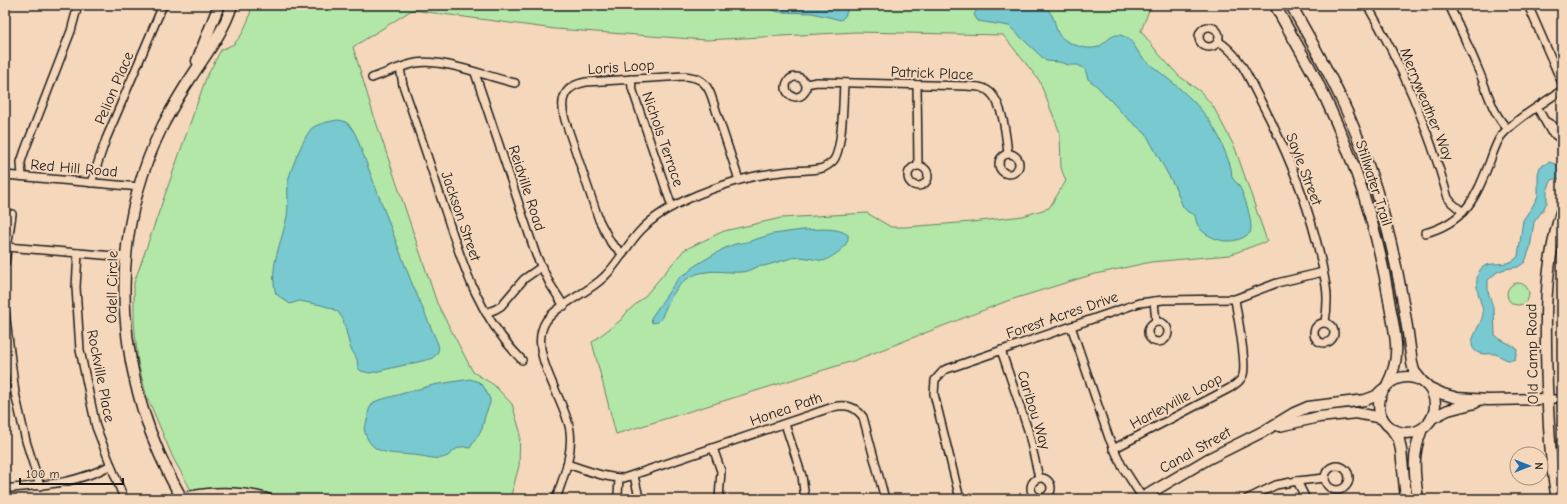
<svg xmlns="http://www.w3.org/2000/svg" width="1567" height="504" viewBox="0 0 1567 504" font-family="'Comic Neue',sans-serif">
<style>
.green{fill:#b2e7a8;stroke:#678262}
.water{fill:#78c9d0;stroke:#538488}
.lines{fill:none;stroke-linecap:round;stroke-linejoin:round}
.street-casing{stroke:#1c1c1c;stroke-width:10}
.secondary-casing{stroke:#1c1c1c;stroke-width:13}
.street{stroke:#f5d7bb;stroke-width:7}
.secondary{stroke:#f5d7bb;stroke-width:10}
.labels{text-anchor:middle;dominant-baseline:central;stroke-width:4;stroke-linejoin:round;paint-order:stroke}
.street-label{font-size:15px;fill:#1c1c1c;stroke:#f5d7bb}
</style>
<rect width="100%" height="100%" fill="#f5d7bb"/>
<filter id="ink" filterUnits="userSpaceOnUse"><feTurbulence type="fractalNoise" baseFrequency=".025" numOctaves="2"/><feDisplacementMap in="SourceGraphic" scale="8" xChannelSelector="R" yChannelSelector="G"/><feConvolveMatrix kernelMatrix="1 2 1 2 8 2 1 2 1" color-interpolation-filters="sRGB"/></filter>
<g filter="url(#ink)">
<g class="green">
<path d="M 252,5 L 1151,5 L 1141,31 L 1158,53 L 1179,76 L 1201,92 L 1213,106 L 1235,148 L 1267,241 L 1229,255 L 1151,262 L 1091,275 L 1007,301 L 853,361 L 616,434 L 592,342 L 621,320 L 627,312 L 645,296 L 684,250 L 724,231 L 781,218 L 867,213 L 891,227 L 905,227 L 972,222 L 1023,216 L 1049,208 L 1066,181 L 1061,168 L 1060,133 L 1039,80 L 1003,35 L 856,32 L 706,40 L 555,29 L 412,10 L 353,47 L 373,113 L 437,303 L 473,372 L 494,385 L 512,404 L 520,431 L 519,466 L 510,499 L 196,499 L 173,458 L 146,394 L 138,363 L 134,322 L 134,283 L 206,78 L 221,50 L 234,44 L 242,34 L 249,18 Z"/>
<circle cx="1518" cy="294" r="11"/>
</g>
<g class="water">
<path d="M 757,5 L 849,5 L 849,6 L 845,16 L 841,20 L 812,13 L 779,12 Z"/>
<path d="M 990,5 L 1044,5 C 1048,9 1052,14 1054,20 C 1056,26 1056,32 1061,37 C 1069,44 1087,51 1098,47 C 1108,42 1113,29 1127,38 C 1135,43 1137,53 1144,59 C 1173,84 1201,101 1219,137 C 1223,147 1228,158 1231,168 C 1232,171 1231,175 1232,177 C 1233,180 1236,182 1238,184 C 1244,193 1254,224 1250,233 C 1244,238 1236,241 1229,241 C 1221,242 1203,235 1199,227 C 1196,224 1196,219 1195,215 L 1188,212 L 1183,207 L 1176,189 L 1146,134 L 1126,117 L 1097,86 L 1088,79 L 1085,69 L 1078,65 L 1069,65 L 1059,62 L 1046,61 L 1009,26 L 978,21 L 974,15 L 978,7 L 984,9 Z"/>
<path d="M 337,120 C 349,120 353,129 357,138 L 411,281 L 438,344 C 440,351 437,355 431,359 L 370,373 L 361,371 L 358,368 L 357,359 L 350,347 L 343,319 L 338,312 L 331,308 L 321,305 L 299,301 L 290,304 L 276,294 C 268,267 282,243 287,216 C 289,205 287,194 288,183 C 289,172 304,137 311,129 C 318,123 329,122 337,120 Z"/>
<path d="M 1549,162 L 1562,166 L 1562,179 L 1554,179 L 1551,181 L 1547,191 L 1547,202 L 1543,210 L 1534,222 L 1530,248 L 1525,262 L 1518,267 L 1505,269 L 1497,272 L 1488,280 L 1488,292 L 1494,310 L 1495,335 L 1500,339 L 1515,347 L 1517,350 L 1515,359 C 1507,363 1502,356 1495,354 C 1490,353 1484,355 1479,353 C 1461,346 1484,324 1483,312 C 1481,299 1472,284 1480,270 C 1488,258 1508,270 1518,256 L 1523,220 L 1532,207 L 1538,196 L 1538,174 L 1540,167 Z"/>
<path d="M 803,230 C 816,230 837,226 848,235 C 850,247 833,256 824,261 L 801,257 L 792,258 L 764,266 C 757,265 749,272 741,272 C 729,273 717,270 706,272 C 680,275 670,297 661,319 L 658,322 L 652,323 L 651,318 L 675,283 L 681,276 L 687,273 L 696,265 L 723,249 L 735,244 L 747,242 L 773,234 Z"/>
<path d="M 470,379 L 479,382 L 484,387 L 490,399 L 490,403 L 485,416 L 482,429 L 470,448 C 467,448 464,446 461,447 C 453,449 450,457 442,458 C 436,460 420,455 412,455 C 389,453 369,455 364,428 C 370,419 365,408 376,401 L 433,385 Z"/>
</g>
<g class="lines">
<defs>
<g id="street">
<path d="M 1367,5 C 1403,66 1429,130 1448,198 L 1452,203 L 1463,212"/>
<path d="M 1449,5 C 1459,26 1469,47 1478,69 C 1487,89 1492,114 1508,129"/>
<path d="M 1528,5 L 1562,83"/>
<circle cx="1209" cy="37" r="10"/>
<path d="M 1218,41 C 1238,53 1247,74 1257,94 C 1289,153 1315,219 1326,286 C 1328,298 1327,310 1325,322"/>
<path d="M 400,68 L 403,85 C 416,122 428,158 440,195 C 460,256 475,313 522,360"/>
<path d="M 475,73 L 536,255 L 550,284 L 564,306"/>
<circle cx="796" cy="87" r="10"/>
<path d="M 372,78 C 386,73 401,66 416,63 C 442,58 488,77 515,83"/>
<path d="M 631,79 L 632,88 L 672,207"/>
<path d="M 806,84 L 817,82 L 967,86 C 973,87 980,86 985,89 C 1003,97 1006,136 1008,154"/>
<path d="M 917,85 L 918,165"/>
<path d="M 1537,107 L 1551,132 L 1562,140"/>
<path d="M 1547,122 L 1562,131"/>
<circle cx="1009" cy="164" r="10"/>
<circle cx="918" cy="176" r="10"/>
<path d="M 5,175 L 140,187"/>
<path d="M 22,176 L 21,162 L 25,150 L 71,31 L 78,5"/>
<path d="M 91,183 L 106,139 L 163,5"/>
<path d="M 1425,233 C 1466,222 1476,197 1490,161 C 1493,153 1496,143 1501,136 C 1515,119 1544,103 1562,90"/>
<path d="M 7,247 L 126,257"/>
<path d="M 78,253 L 76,287 L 80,350 L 96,427 L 124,499"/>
<path d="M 623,254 L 611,243 L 599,220 L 565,120 C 559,99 564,86 586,82 L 684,76 C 699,77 706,82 711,95 L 739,180"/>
<path d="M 5,263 L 12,214"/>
<path d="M 1154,301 L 1156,322"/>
<path d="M 5,311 L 15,393 L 26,441 L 40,486"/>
<path d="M 486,313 L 496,309 L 501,306 L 524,279 L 541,267"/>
<circle cx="1158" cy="332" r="10"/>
<circle cx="1324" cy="333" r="10"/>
<path d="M 1071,326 L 1109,438 L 1122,466 L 1142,497"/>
<path d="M 1001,350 L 1028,430 L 1039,478"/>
<path d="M 1548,399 L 1562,399"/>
<path d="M 785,424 L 802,476 L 805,499"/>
<path d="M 713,448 L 721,471 L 719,498"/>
<path d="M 1113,449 L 1230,388 C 1235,385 1241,381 1243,375 C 1247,362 1237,315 1235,299"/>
<path d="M 567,464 C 586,470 605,478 624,478 L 833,407 C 846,404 855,406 863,417 L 885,499"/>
<circle cx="1337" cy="478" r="12"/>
<path d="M 634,476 L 638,493 L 635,499"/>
<circle cx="1041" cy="488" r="10"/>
<path d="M 619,478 L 618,495 L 621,499"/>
<path d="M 1297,481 L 1306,499"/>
<path d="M 11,488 C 47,485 78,483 111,465"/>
<path d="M 556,499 C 563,478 573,454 570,431 C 566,399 526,352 546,321 C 558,304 588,293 604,277 C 619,263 627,244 642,229 C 663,207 699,193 727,184 C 747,177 768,173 790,171 C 800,170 813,171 823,168 C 827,166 830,164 833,161 C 843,150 843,100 844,83"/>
<path d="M 960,499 L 934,394 L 935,380 L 944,370 L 1139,303 L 1163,300 L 1235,299 L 1277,283 L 1323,272"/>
<path d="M 1247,499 L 1276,485 L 1297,481 L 1325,478"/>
</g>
<g id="secondary">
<path d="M 1275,5 C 1288,30 1303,54 1316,79 C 1352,151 1378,227 1390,306 C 1395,334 1402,356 1388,383"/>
<path d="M 1291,5 C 1313,44 1336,84 1353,126 C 1385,202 1402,281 1412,363 L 1414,371 L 1421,380"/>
<path d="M 197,61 L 219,5"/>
<circle cx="1407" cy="405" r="28"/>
<path d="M 1430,388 L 1443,394 L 1457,398 L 1488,400 L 1548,399"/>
<path d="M 1432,418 L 1448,410 L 1475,403"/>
<path d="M 1279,426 L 1319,417 L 1356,413 L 1382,418"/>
<path d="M 1391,428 L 1399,440 L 1401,450 L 1406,499"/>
<path d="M 179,499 C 207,492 238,491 267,499"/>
<path d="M 182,499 C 116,383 103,247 163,125 C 172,108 181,92 192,76 C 207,53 224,31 232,5"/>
<path d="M 1140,499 L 1208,459 L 1266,430 L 1294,413 L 1308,407 L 1365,400 L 1376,396 L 1382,390"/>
<path d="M 1418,499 C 1414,472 1412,455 1422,429"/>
<path d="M 1557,499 C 1550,462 1549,425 1547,387 C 1545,326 1543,267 1562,209"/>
</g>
</defs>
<use href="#street" class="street-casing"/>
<use href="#secondary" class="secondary-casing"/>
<use href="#street" class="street"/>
<use href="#secondary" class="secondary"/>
</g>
</g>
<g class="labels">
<g class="street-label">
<text transform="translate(621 67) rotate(-4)">Loris Loop</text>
<text transform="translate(932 73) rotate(2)">Patrick Place</text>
<text transform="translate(114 88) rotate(-67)">Pelion Place</text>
<text transform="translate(1427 104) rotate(68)">Merryweather Way</text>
<text transform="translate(663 139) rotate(71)">Nichols Terrace</text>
<text transform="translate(74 168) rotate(5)">Red Hill Road</text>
<text transform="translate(1304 169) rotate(69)">Sayle Street</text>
<text transform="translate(1374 183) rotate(72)">Stillwater Trail</text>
<text transform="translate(527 188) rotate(72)">Reidville Road</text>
<text transform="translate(461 216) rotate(71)">Jackson Street</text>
<text transform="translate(112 287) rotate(-89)">Odell Circle</text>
<text transform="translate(1062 315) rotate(-19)">Forest Acres Drive</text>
<text transform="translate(1532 354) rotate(-91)">Old Camp Road</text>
<text transform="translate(101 376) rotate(79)">Rockville Place</text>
<text transform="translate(1176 401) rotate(-28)">Harleyville Loop</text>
<text transform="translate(786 409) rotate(-19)">Honea Path</text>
<text transform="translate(1034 410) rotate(73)">Caribou Way</text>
<text transform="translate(1195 450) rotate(-29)">Canal Street</text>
</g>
</g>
<rect width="1567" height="504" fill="none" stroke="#f5d7bb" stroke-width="20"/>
<rect x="10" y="10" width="1547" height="484" fill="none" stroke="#1c1c1c" stroke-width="1.5" filter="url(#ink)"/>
<g transform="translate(1529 466) rotate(90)"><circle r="19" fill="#f5d7bb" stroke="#9e8c7b"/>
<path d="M0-3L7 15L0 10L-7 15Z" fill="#1f6fb2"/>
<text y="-6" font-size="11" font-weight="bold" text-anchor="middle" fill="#1c1c1c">N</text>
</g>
<path d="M20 478v6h103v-6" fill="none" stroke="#1c1c1c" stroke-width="2"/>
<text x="26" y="478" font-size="12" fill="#1c1c1c" stroke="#f5d7bb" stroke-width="3" paint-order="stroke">100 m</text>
</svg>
